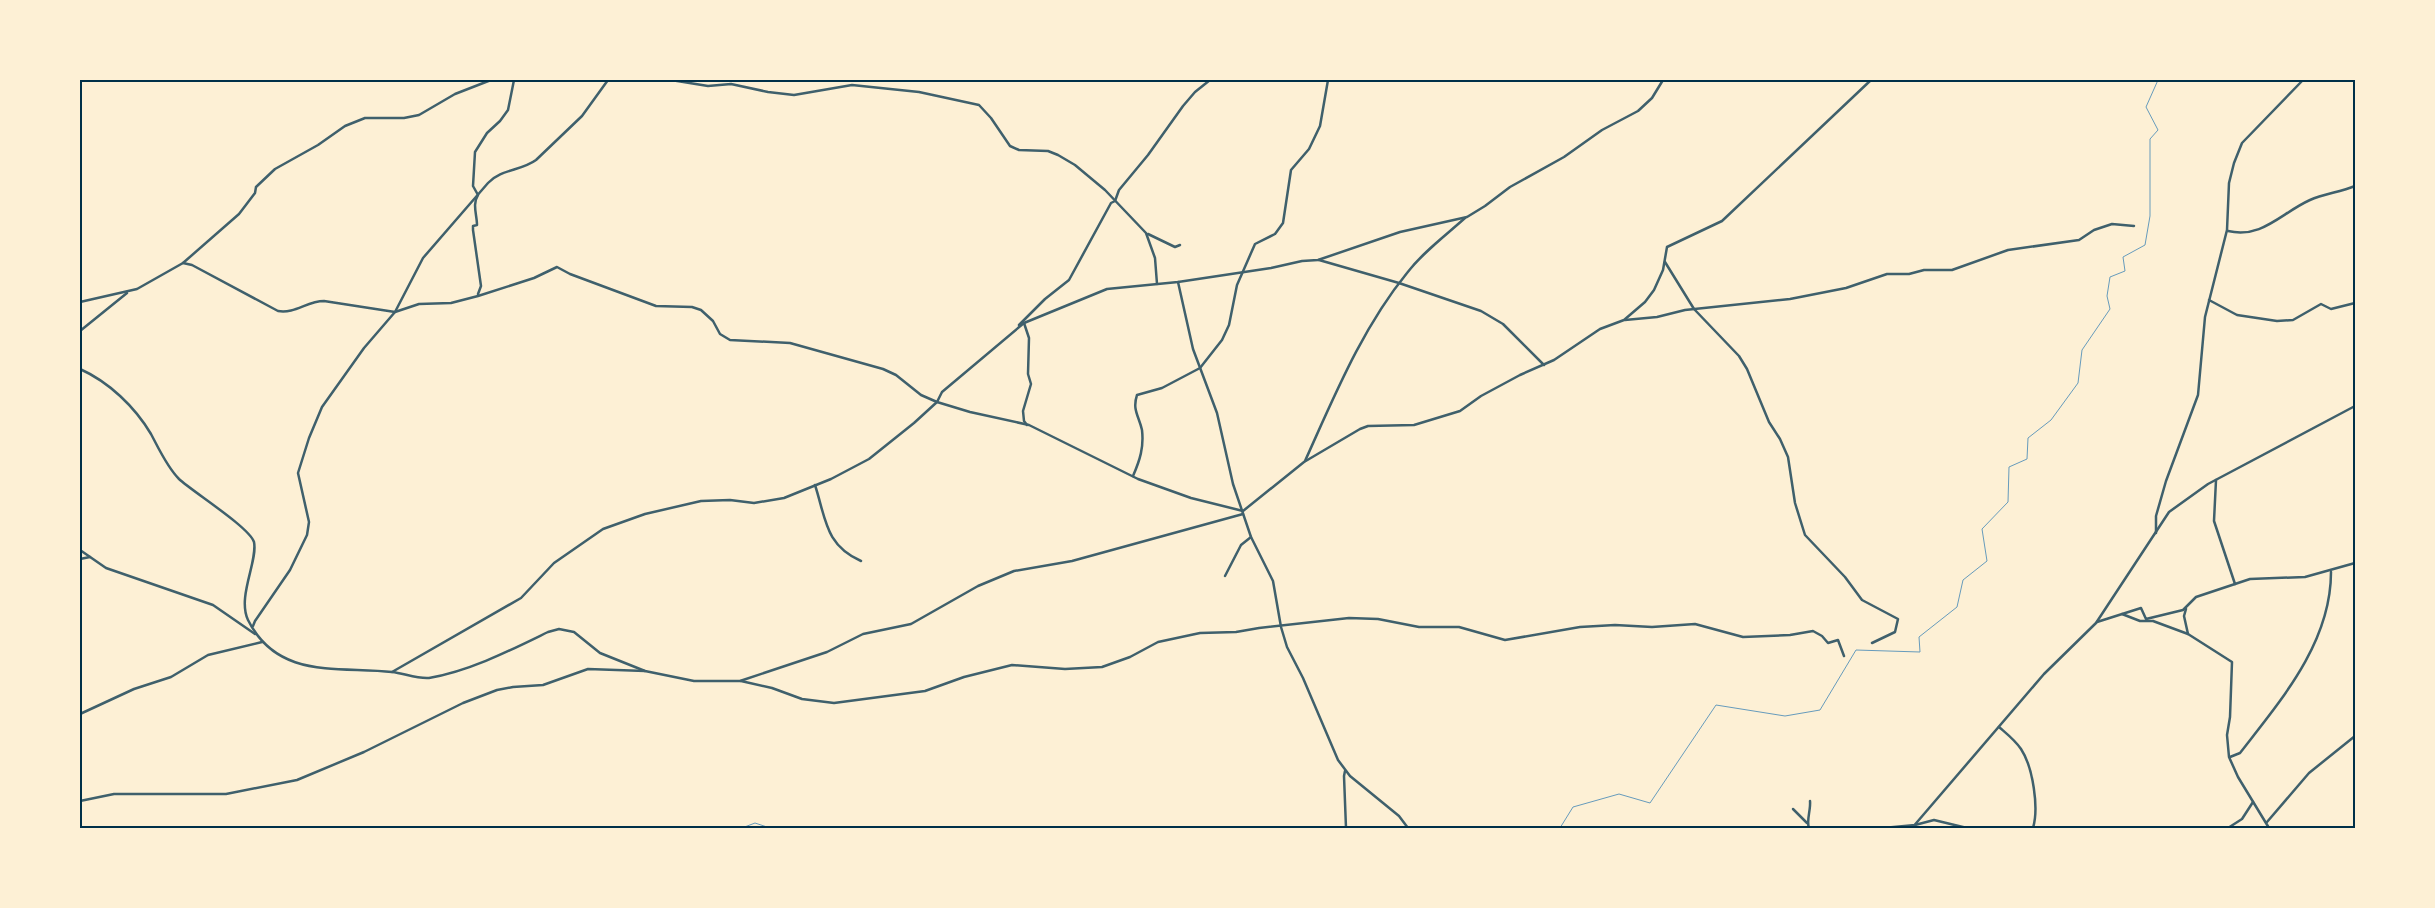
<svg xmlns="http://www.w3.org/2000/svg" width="2435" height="908" viewBox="0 0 2435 908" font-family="Jost,sans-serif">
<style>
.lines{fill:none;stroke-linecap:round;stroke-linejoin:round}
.stream{stroke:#669bbc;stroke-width:1}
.minor{stroke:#3f606c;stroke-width:2.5}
.neatline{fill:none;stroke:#003049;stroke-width:2}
</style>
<rect width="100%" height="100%" fill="#fdf0d5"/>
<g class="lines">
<g class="stream">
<path d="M 742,828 L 755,823 L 770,828"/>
<path d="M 1560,828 L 1573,807 L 1619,794 L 1650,803 L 1716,705 L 1785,716 L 1820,710 L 1856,650 L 1920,652 L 1919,637 L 1957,607 L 1963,580 L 1987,561 L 1982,529 L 2008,502 L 2009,467 L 2027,459 L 2028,438 L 2051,420 L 2078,383 L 2082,350 L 2110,309 L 2107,296 L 2110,277 L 2125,271 L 2123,257 L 2145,245 L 2150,216 L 2150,139 L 2158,130 L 2146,107 L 2158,80"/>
</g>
<g class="minor">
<path d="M 671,80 L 708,86 L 731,84 L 768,92 L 794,95 L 852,85 L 919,92 L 979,105 L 991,118 L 1010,146 L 1019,150 L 1048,151 L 1058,155 L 1075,165 L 1105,190 L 1146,233 L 1155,258 L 1157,284"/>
<path d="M 2228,231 C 2262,239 2281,213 2310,200 C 2324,194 2340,192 2355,186"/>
<path d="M 1148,234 L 1175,247 L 1180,245"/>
<path d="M 1319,260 L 1399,283 L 1481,311 L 1503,324 L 1544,365"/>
<path d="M 1665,262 L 1694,309 L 1739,356 L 1747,369 L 1769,422 L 1780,439 L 1788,457 L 1795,503 L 1805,535 L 1845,577 L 1862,600 L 1898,619 L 1895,632 L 1872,643"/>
<path d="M 183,263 L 192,265 L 278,311 C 295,314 307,301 324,301 L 395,312 L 419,304 L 451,303 L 478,296 L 534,278 L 557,267 L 570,274 L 656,306 L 692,307 L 701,310 L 713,321 L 720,334 L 730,340 L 790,343 L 883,369 L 896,375 L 921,395 L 937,402 L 970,412 L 1029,425 L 1138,479 L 1191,498 L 1243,511 L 1304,462 L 1360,429 L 1368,426 L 1414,425 L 1460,411 L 1481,396 L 1520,375 L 1554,360 L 1600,329 L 1624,320 L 1645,302 L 1654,290 L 1663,270 L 1667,247 L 1722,221 L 1871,80"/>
<path d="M 1178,282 L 1193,349 L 1217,413 L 1233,484 L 1251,537 L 1273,581 L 1281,627 L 1287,647 L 1303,678 L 1338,760 L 1350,776 L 1399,816 L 1408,828"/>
<path d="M 478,294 L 481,286 L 473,230 L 473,226 L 477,225 C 477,215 472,204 478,195 L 473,186 L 475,152 L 487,133 L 500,121 L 508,110 L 514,80"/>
<path d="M 2209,300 L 2237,315 L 2277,321 L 2293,320 L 2321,304 L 2331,309 L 2355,303"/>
<path d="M 80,302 L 137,289 L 183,263 L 239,214 L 255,193 L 256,187 L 275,169 L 318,145 L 345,126 L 365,118 L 404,118 L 419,115 L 455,94 L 491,80"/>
<path d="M 1625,320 L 1657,317 L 1685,310 L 1790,299 L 1846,288 L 1887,274 L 1909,274 L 1924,270 L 1952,270 L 2008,250 L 2079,240 L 2094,230 L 2112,224 L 2134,226"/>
<path d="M 1024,323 L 1029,338 L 1028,374 L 1031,384 L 1023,411 L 1024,421 L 1027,425"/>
<path d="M 1019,325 L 1045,299 L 1069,280 L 1111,203 L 1115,201 L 1119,190 L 1148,155 L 1183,106 L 1195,92 L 1210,80"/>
<path d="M 80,331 L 127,293"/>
<path d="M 80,369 C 109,382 135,407 151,434 C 159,449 167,467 179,479 C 193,492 249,527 254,542 C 258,561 237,597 248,620 C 278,680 338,666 392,672 C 403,673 417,679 429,678 C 470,671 511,650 548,632 L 559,629 L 574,632 L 600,653 L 645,671 L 694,681 L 740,681 L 827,652 L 863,634 L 911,624 L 978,586 L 1014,571 L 1072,561 L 1243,514"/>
<path d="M 1305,461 C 1334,397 1362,328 1407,273 C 1423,252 1445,236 1465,218"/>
<path d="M 1133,476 C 1140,460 1144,447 1142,430 C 1139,416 1132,410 1137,395 L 1162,388 L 1200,368 L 1222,340 L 1229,325 L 1237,285 L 1255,244 L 1275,234 L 1283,223 L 1291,170 L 1309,149 L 1320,126 L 1328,80"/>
<path d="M 2216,480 L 2214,521 L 2235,584"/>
<path d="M 815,485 C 826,519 825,545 861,561"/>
<path d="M 2156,533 L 2156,516 L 2166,481 L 2198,395 L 2205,317 L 2227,230 L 2229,183 L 2234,163 L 2242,143 L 2303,80"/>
<path d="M 80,550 L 106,568 L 213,605 L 255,634"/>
<path d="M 80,559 L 90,557"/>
<path d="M 1225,576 L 1241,545 L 1251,537"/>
<path d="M 2186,609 L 2184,616 L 2188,634"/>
<path d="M 2122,614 L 2140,621 L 2153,621 L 2188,634 L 2232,662 L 2230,717 L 2227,735 L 2229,757 L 2238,777 L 2269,828"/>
<path d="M 2097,622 L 2141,608 L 2146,619 L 2183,610 L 2196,597 L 2250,579 L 2305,577 L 2355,563"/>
<path d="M 253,626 L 255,621 L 290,570 L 307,535 L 309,522 L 298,473 L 309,438 L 322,407 L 364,348 L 395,312 L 423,258 L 488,183 C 501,169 521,171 536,160 L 582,116 L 608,80"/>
<path d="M 392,672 L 521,598 L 554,563 L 603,529 L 645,514 L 701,501 L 730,500 L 754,503 L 784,498 L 831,479 L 869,459 L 914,423 L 937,402 L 942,392 L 1024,323 L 1107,289 L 1178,282 L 1271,268 L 1302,261 L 1318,260 L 1400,232 L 1467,217 L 1485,206 L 1510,187 L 1564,157 L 1602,130 L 1638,111 L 1652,98 L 1663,80"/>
<path d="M 741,681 L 772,688 L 802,699 L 834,703 L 925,691 L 964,677 L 1012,665 L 1065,669 L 1102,667 L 1130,657 L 1158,642 L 1200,633 L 1236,632 L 1259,628 L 1349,618 L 1378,619 L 1419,627 L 1459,627 L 1505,640 L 1580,627 L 1615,625 L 1652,627 L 1695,624 L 1743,637 L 1790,635 L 1813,631 L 1822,636 L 1828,643 L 1838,640 L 1844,656"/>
<path d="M 80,714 L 134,689 L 171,677 L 208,655 L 262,642"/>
<path d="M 1999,727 C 2007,734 2015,740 2021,749 C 2033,767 2039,808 2033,828"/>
<path d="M 2230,757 L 2240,753 C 2281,700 2331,643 2331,572"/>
<path d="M 1345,771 L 1344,776 L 1346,828"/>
<path d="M 80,801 L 114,794 L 226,794 L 297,780 L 364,752 L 463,703 L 497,690 L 513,687 L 543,685 L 588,669 L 645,671"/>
<path d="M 1793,809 L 1807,823"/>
<path d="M 2267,822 L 2309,773 L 2355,736"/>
<path d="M 1809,828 C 1806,821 1811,810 1810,801"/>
<path d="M 1883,828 L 1915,825 L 1934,820 L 1967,828"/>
<path d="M 1912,828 L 2044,674 L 2096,623 L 2169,512 L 2208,484 L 2355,406"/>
<path d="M 2034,828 L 2058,828"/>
<path d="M 2228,828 L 2242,819 L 2253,802"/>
</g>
</g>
<rect width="2435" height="908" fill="none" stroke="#fdf0d5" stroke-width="162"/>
<rect x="81" y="81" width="2273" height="746" class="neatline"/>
</svg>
